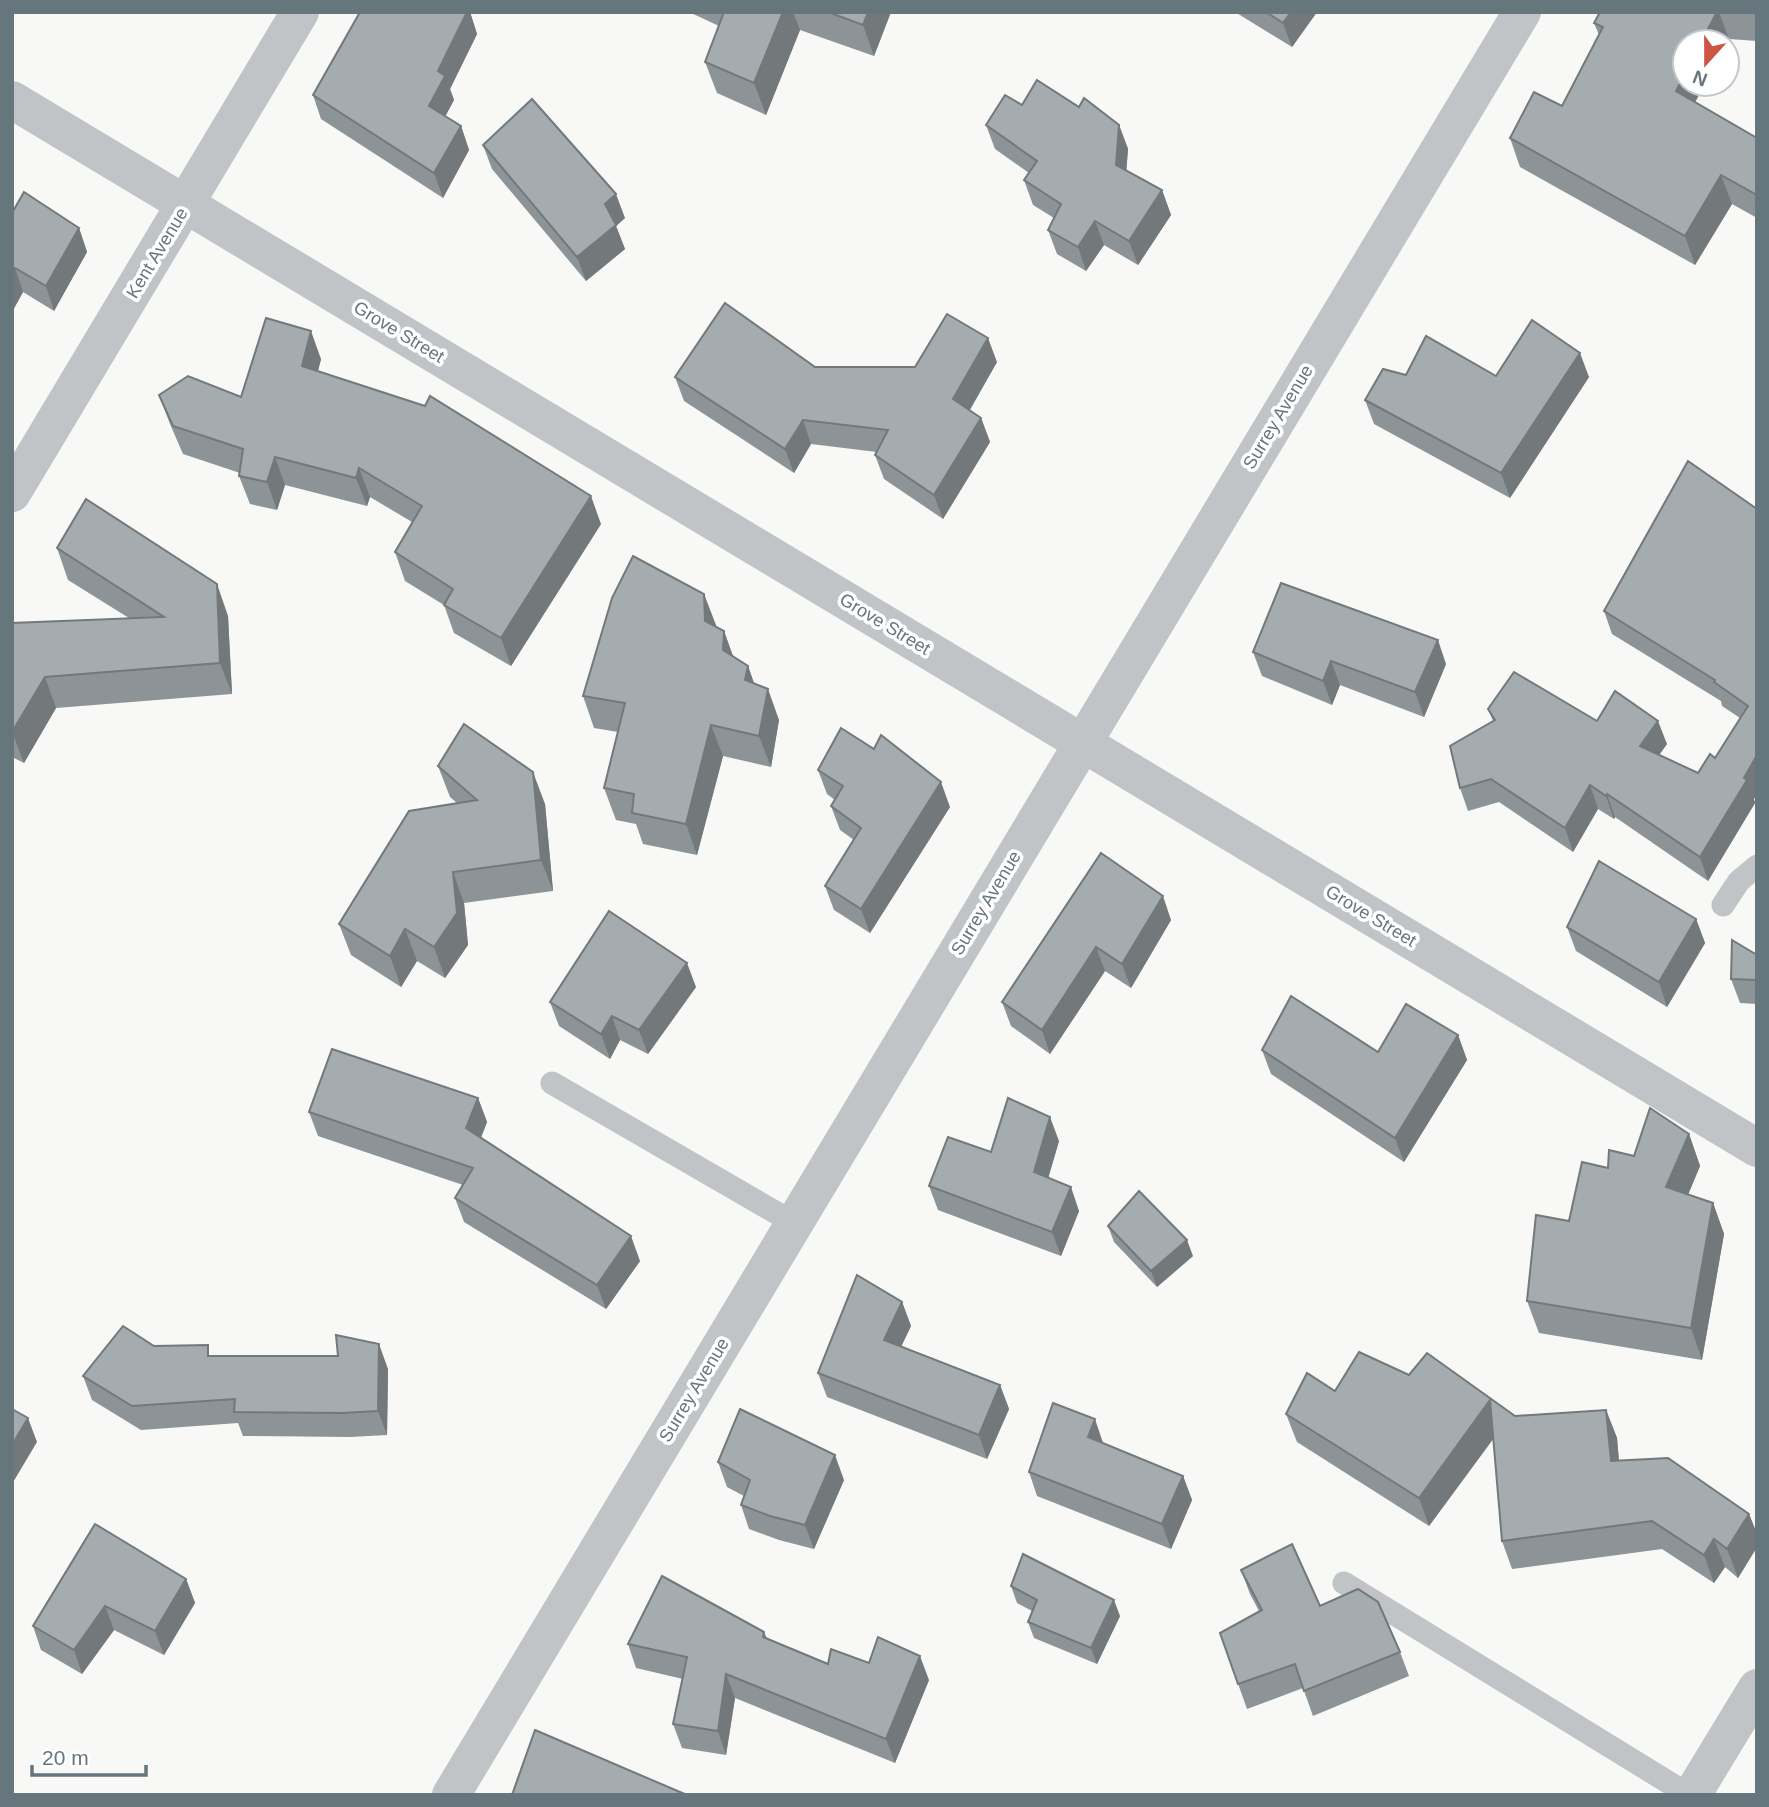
<svg xmlns="http://www.w3.org/2000/svg" width="1769" height="1807" viewBox="0 0 1769 1807" font-family="Helvetica,sans-serif">
<style>
.lines{fill:none;stroke-linecap:round;stroke-linejoin:round}
.lane{stroke:#c0c4c7;stroke-width:23}
.street{stroke:#c0c4c7;stroke-width:38}
.wall{fill:#8d9497}
.shaded-wall{fill:#73787b}
.building{fill:#a4acb0;stroke:#73787b;stroke-width:2}
.labels{text-anchor:middle;dominant-baseline:central;stroke-width:7;stroke-linejoin:round;paint-order:stroke}
.street-label{font-size:18px;fill:#66767d;stroke:#fff}
</style>
<rect width="100%" height="100%" fill="#f8f8f6"/>
<g class="lines">
<g class="lane">
<path d="M 1723,905 L 1739,881 L 1757,866"/>
<path d="M 552,1083 L 794,1223"/>
<path d="M 1344,1583 L 1689,1795"/>
</g>
<g class="street">
<path d="M 12,100 L 1757,1148"/>
<path d="M 12,493 L 300,12"/>
<path d="M 451,1795 L 1522,12"/>
<path d="M 1692,1795 L 1757,1688"/>
</g>
</g>
<g class="wall">
<path d="M 360,12 L 470,12 L 477,34 L 450,89 L 454,100 L 445,116 L 461,126 L 469,150 L 443,198 L 321,119 L 313,95 Z"/>
<path d="M 689,12 L 891,12 L 874,56 L 800,30 L 766,115 L 717,93 L 705,62 L 719,26 Z"/>
<path d="M 1235,12 L 1317,12 L 1292,47 Z"/>
<path d="M 1600,12 L 1757,12 L 1757,41 L 1729,39 L 1727,42 L 1685,42 L 1705,84 L 1695,102 L 1757,138 L 1757,218 L 1732,204 L 1695,265 L 1520,167 L 1510,138 L 1562,106 L 1599,35 L 1594,23 Z"/>
<path d="M 1022,105 L 1079,107 L 1119,125 L 1128,149 L 1126,171 L 1162,190 L 1171,215 L 1138,265 L 1104,245 L 1086,271 L 1057,254 L 1048,230 L 1054,218 L 1033,205 L 1024,180 L 1029,173 L 995,149 L 986,125 Z"/>
<path d="M 483,145 L 625,218 L 616,226 L 625,249 L 586,281 L 492,169 Z"/>
<path d="M 12,213 L 79,228 L 87,252 L 54,311 L 23,292 L 12,312 Z"/>
<path d="M 321,359 L 318,371 L 601,524 L 511,666 L 454,633 L 444,605 L 405,581 L 395,552 L 412,522 L 370,497 L 367,506 L 285,485 L 277,510 L 250,504 L 239,476 L 240,473 L 183,454 L 170,424 L 159,395 L 241,397 Z"/>
<path d="M 997,362 L 970,410 L 981,418 L 990,442 L 943,519 L 884,479 L 875,455 L 877,452 L 811,444 L 794,473 L 684,401 L 675,377 L 815,367 L 915,367 Z"/>
<path d="M 1406,375 L 1496,376 L 1589,377 L 1510,498 L 1374,424 L 1365,400 Z"/>
<path d="M 1757,509 L 1757,793 L 1754,799 L 1755,803 L 1708,881 L 1615,817 L 1614,819 L 1598,809 L 1573,852 L 1499,802 L 1468,811 L 1460,788 L 1493,721 L 1488,709 L 1597,721 L 1667,744 L 1659,755 L 1698,773 L 1715,758 L 1740,718 L 1722,706 L 1721,701 L 1612,634 L 1604,611 Z"/>
<path d="M 57,548 L 228,616 L 232,694 L 56,708 L 24,763 L 12,757 L 12,623 L 129,618 L 68,580 Z"/>
<path d="M 716,625 L 716,626 L 724,631 L 733,656 L 748,666 L 754,684 L 779,720 L 771,767 L 723,756 L 697,855 L 643,844 L 636,824 L 616,820 L 604,788 L 618,732 L 594,728 L 583,696 Z"/>
<path d="M 1253,652 L 1446,664 L 1424,717 L 1340,685 L 1332,705 L 1262,676 Z"/>
<path d="M 438,766 L 545,804 L 553,891 L 464,903 L 468,945 L 445,978 L 417,961 L 401,987 L 351,955 L 339,924 L 457,803 L 450,797 Z"/>
<path d="M 818,770 L 950,807 L 870,933 L 834,910 L 825,886 L 854,840 L 840,830 L 831,806 L 835,800 L 827,794 Z"/>
<path d="M 1101,853 L 1171,920 L 1131,988 L 1105,971 L 1050,1054 L 1011,1026 L 1002,1002 Z"/>
<path d="M 1696,919 L 1705,943 L 1667,1007 L 1576,951 L 1567,927 Z"/>
<path d="M 1757,955 L 1757,1004 L 1740,1003 L 1731,979 Z"/>
<path d="M 696,987 L 648,1054 L 620,1040 L 610,1059 L 559,1026 L 550,1002 Z"/>
<path d="M 1458,1035 L 1467,1060 L 1404,1162 L 1271,1074 L 1262,1050 L 1378,1052 Z"/>
<path d="M 478,1098 L 487,1122 L 481,1138 L 640,1261 L 606,1309 L 464,1222 L 455,1198 L 463,1185 L 318,1136 L 309,1112 Z"/>
<path d="M 1689,1134 L 1700,1166 L 1688,1194 L 1713,1203 L 1724,1234 L 1702,1360 L 1539,1333 L 1527,1301 L 1569,1221 L 1608,1168 L 1634,1156 Z"/>
<path d="M 1059,1141 L 1048,1178 L 1079,1211 L 1061,1256 L 938,1210 L 929,1186 L 991,1152 Z"/>
<path d="M 1108,1226 L 1193,1256 L 1157,1287 L 1114,1242 Z"/>
<path d="M 902,1302 L 911,1326 L 901,1346 L 1000,1385 L 1009,1409 L 987,1459 L 827,1397 L 818,1373 Z"/>
<path d="M 154,1346 L 212,1356 L 388,1369 L 387,1435 L 350,1437 L 243,1436 L 238,1423 L 141,1430 L 92,1400 L 83,1376 Z"/>
<path d="M 1409,1375 L 1515,1416 L 1606,1410 L 1617,1438 L 1619,1460 L 1749,1514 L 1757,1534 L 1757,1547 L 1738,1578 L 1725,1567 L 1714,1583 L 1662,1549 L 1512,1569 L 1502,1541 L 1494,1438 L 1429,1526 L 1297,1442 L 1286,1414 L 1335,1391 Z"/>
<path d="M 1103,1444 L 1183,1476 L 1192,1500 L 1171,1549 L 1037,1496 L 1029,1472 Z"/>
<path d="M 718,1462 L 844,1480 L 814,1549 L 779,1540 L 749,1529 L 741,1505 L 744,1496 L 727,1487 Z"/>
<path d="M 1241,1570 L 1320,1606 L 1400,1652 L 1409,1676 L 1313,1716 L 1303,1688 L 1247,1709 L 1220,1633 L 1259,1611 L 1250,1594 Z"/>
<path d="M 186,1579 L 195,1603 L 164,1655 L 114,1630 L 82,1674 L 41,1650 L 33,1626 Z"/>
<path d="M 1011,1586 L 1120,1616 L 1097,1664 L 1034,1638 L 1028,1622 L 1032,1611 L 1017,1603 Z"/>
<path d="M 764,1632 L 767,1638 L 828,1664 L 869,1663 L 929,1680 L 895,1763 L 735,1698 L 726,1755 L 682,1748 L 673,1724 L 683,1679 L 636,1668 L 628,1644 Z"/>
</g>
<g class="shaded-wall">
<path d="M 467,12 L 470,12 L 477,34 L 450,89 L 454,100 L 438,130 L 429,106 L 438,71 Z"/>
<path d="M 783,12 L 793,12 L 800,30 L 766,115 L 754,83 Z"/>
<path d="M 868,12 L 891,12 L 874,56 L 863,25 Z"/>
<path d="M 1291,12 L 1317,12 L 1292,47 L 1283,23 Z"/>
<path d="M 1717,12 L 1719,12 L 1729,39 L 1727,42 L 1701,42 Z"/>
<path d="M 1685,73 L 1685,84 L 1705,84 L 1686,119 L 1676,91 Z"/>
<path d="M 1119,125 L 1128,149 L 1125,189 L 1116,165 Z"/>
<path d="M 461,126 L 469,150 L 443,198 L 434,173 Z"/>
<path d="M 1721,175 L 1732,204 L 1695,265 L 1685,236 Z"/>
<path d="M 1162,190 L 1171,215 L 1138,265 L 1129,241 Z"/>
<path d="M 616,194 L 625,218 L 616,226 L 625,249 L 586,281 L 577,257 L 605,204 Z"/>
<path d="M 1095,221 L 1104,245 L 1086,271 L 1078,247 Z"/>
<path d="M 79,228 L 87,252 L 54,311 L 46,286 Z"/>
<path d="M 15,268 L 23,292 L 12,312 L 12,272 Z"/>
<path d="M 311,331 L 321,359 L 312,394 L 302,366 Z"/>
<path d="M 988,338 L 997,362 L 962,423 L 953,399 Z"/>
<path d="M 1580,353 L 1589,377 L 1510,498 L 1501,473 Z"/>
<path d="M 981,418 L 990,442 L 943,519 L 934,495 Z"/>
<path d="M 803,420 L 811,444 L 794,473 L 785,449 Z"/>
<path d="M 275,457 L 285,485 L 277,510 L 267,482 Z"/>
<path d="M 359,468 L 370,497 L 367,506 L 356,478 Z"/>
<path d="M 591,496 L 601,524 L 511,666 L 501,638 Z"/>
<path d="M 217,584 L 228,616 L 232,694 L 220,663 Z"/>
<path d="M 704,594 L 716,625 L 717,652 L 705,621 Z"/>
<path d="M 724,631 L 735,662 L 723,650 Z"/>
<path d="M 1438,640 L 1446,664 L 1424,717 L 1415,692 Z"/>
<path d="M 1331,661 L 1340,685 L 1332,705 L 1323,681 Z"/>
<path d="M 748,666 L 759,697 L 745,680 Z"/>
<path d="M 45,677 L 56,708 L 24,763 L 12,732 Z"/>
<path d="M 768,689 L 779,720 L 771,767 L 759,736 Z"/>
<path d="M 1658,721 L 1667,744 L 1649,769 L 1640,746 Z"/>
<path d="M 711,725 L 723,756 L 697,855 L 686,824 Z"/>
<path d="M 1757,755 L 1757,793 L 1754,799 L 1755,803 L 1708,881 L 1700,857 Z"/>
<path d="M 533,772 L 545,804 L 553,891 L 541,860 Z"/>
<path d="M 941,782 L 950,807 L 870,933 L 861,909 Z"/>
<path d="M 1590,785 L 1598,809 L 1573,852 L 1565,828 Z"/>
<path d="M 1607,794 L 1615,817 L 1614,819 L 1606,796 Z"/>
<path d="M 453,872 L 464,903 L 468,945 L 445,978 L 434,947 Z"/>
<path d="M 1163,896 L 1171,920 L 1131,988 L 1122,964 Z"/>
<path d="M 1696,919 L 1705,943 L 1667,1007 L 1659,982 Z"/>
<path d="M 405,929 L 417,961 L 401,987 L 390,956 Z"/>
<path d="M 1096,947 L 1105,971 L 1050,1054 L 1042,1030 Z"/>
<path d="M 687,963 L 696,987 L 648,1054 L 639,1030 Z"/>
<path d="M 612,1016 L 620,1040 L 610,1059 L 601,1034 Z"/>
<path d="M 1458,1035 L 1467,1060 L 1404,1162 L 1395,1138 Z"/>
<path d="M 478,1098 L 487,1122 L 475,1152 L 466,1128 Z"/>
<path d="M 1050,1117 L 1059,1141 L 1043,1196 L 1034,1172 Z"/>
<path d="M 1689,1134 L 1700,1166 L 1678,1219 L 1666,1187 Z"/>
<path d="M 1071,1187 L 1079,1211 L 1061,1256 L 1052,1232 Z"/>
<path d="M 1713,1203 L 1724,1234 L 1702,1360 L 1691,1328 Z"/>
<path d="M 631,1236 L 640,1261 L 606,1309 L 597,1285 Z"/>
<path d="M 1187,1240 L 1193,1256 L 1157,1287 L 1151,1271 Z"/>
<path d="M 902,1302 L 911,1326 L 893,1364 L 884,1340 Z"/>
<path d="M 379,1344 L 388,1369 L 387,1435 L 378,1411 Z"/>
<path d="M 1000,1385 L 1009,1409 L 987,1459 L 979,1435 Z"/>
<path d="M 1490,1400 L 1501,1428 L 1429,1526 L 1419,1498 Z"/>
<path d="M 1606,1410 L 1617,1438 L 1621,1489 L 1611,1461 Z"/>
<path d="M 28,1418 L 37,1442 L 12,1484 L 12,1445 Z"/>
<path d="M 1095,1419 L 1103,1443 L 1088,1437 Z"/>
<path d="M 835,1455 L 844,1480 L 814,1549 L 805,1525 Z"/>
<path d="M 1183,1476 L 1192,1500 L 1171,1549 L 1162,1524 Z"/>
<path d="M 1749,1514 L 1757,1534 L 1757,1547 L 1738,1578 L 1727,1549 Z"/>
<path d="M 1714,1539 L 1725,1567 L 1714,1583 L 1704,1555 Z"/>
<path d="M 186,1579 L 195,1603 L 164,1655 L 155,1631 Z"/>
<path d="M 1114,1600 L 1120,1616 L 1097,1664 L 1091,1648 Z"/>
<path d="M 105,1606 L 114,1630 L 82,1674 L 74,1650 Z"/>
<path d="M 920,1656 L 929,1680 L 895,1763 L 886,1739 Z"/>
<path d="M 726,1674 L 735,1698 L 726,1755 L 718,1731 Z"/>
</g>
<g class="building">
<path d="M 360,12 L 467,12 L 438,71 L 445,76 L 429,106 L 461,126 L 434,173 L 313,95 Z"/>
<path d="M 724,12 L 783,12 L 754,83 L 705,62 Z"/>
<path d="M 828,12 L 868,12 L 863,25 Z"/>
<path d="M 1266,12 L 1291,12 L 1283,23 Z"/>
<path d="M 1600,12 L 1717,12 L 1701,42 L 1685,42 L 1685,73 L 1676,91 L 1757,138 L 1757,195 L 1721,175 L 1685,236 L 1510,138 L 1534,92 L 1562,106 L 1603,27 L 1594,23 Z"/>
<path d="M 1037,80 L 1079,107 L 1084,98 L 1119,125 L 1116,165 L 1162,190 L 1129,241 L 1095,221 L 1078,247 L 1048,230 L 1061,204 L 1024,180 L 1037,161 L 986,125 L 1005,95 L 1022,105 Z"/>
<path d="M 532,99 L 616,194 L 605,204 L 616,225 L 577,257 L 483,145 Z"/>
<path d="M 24,192 L 79,228 L 46,286 L 15,268 L 12,272 L 12,213 Z"/>
<path d="M 725,303 L 815,367 L 915,367 L 947,314 L 988,338 L 953,399 L 981,418 L 934,495 L 875,455 L 888,430 L 803,420 L 785,449 L 675,377 Z"/>
<path d="M 266,318 L 311,331 L 302,366 L 425,406 L 430,396 L 591,496 L 501,638 L 444,605 L 453,589 L 395,552 L 422,506 L 359,468 L 356,478 L 275,457 L 267,482 L 239,476 L 243,449 L 173,426 L 159,395 L 188,376 L 241,397 Z"/>
<path d="M 1532,320 L 1580,353 L 1501,473 L 1365,400 L 1383,369 L 1406,375 L 1426,336 L 1496,376 Z"/>
<path d="M 1688,461 L 1757,509 L 1757,755 L 1744,778 L 1747,780 L 1700,857 L 1607,794 L 1606,796 L 1590,785 L 1565,828 L 1491,779 L 1460,788 L 1450,746 L 1495,720 L 1488,709 L 1514,672 L 1597,721 L 1615,691 L 1658,721 L 1640,746 L 1698,773 L 1710,754 L 1715,758 L 1748,706 L 1714,682 L 1715,680 L 1604,611 Z"/>
<path d="M 86,499 L 217,584 L 220,663 L 45,677 L 12,732 L 12,623 L 164,617 L 57,548 Z"/>
<path d="M 633,556 L 704,594 L 705,621 L 724,631 L 723,650 L 748,666 L 745,680 L 768,689 L 759,736 L 711,725 L 686,824 L 632,813 L 634,794 L 604,788 L 625,703 L 583,696 L 612,598 Z"/>
<path d="M 1281,583 L 1438,640 L 1415,692 L 1331,661 L 1323,681 L 1253,652 Z"/>
<path d="M 464,724 L 533,772 L 541,860 L 453,872 L 457,913 L 434,947 L 405,929 L 390,956 L 339,924 L 409,811 L 477,800 L 438,766 Z"/>
<path d="M 841,728 L 874,749 L 881,735 L 941,782 L 861,909 L 825,886 L 861,828 L 831,806 L 843,786 L 818,770 Z"/>
<path d="M 1101,853 L 1163,896 L 1122,964 L 1096,947 L 1042,1030 L 1002,1002 Z"/>
<path d="M 1599,861 L 1696,919 L 1659,982 L 1567,927 Z"/>
<path d="M 609,911 L 687,963 L 639,1030 L 612,1016 L 601,1034 L 550,1002 Z"/>
<path d="M 1732,940 L 1757,955 L 1757,980 L 1731,979 Z"/>
<path d="M 1291,996 L 1378,1052 L 1406,1004 L 1458,1035 L 1395,1138 L 1262,1050 Z"/>
<path d="M 332,1049 L 478,1098 L 466,1128 L 631,1236 L 597,1285 L 455,1198 L 473,1168 L 309,1112 Z"/>
<path d="M 1008,1098 L 1050,1117 L 1034,1172 L 1071,1187 L 1052,1232 L 929,1186 L 948,1137 L 991,1152 Z"/>
<path d="M 1650,1108 L 1689,1134 L 1666,1187 L 1713,1203 L 1691,1328 L 1527,1301 L 1536,1215 L 1569,1221 L 1582,1162 L 1608,1168 L 1609,1150 L 1634,1156 Z"/>
<path d="M 1139,1191 L 1187,1240 L 1151,1271 L 1108,1226 Z"/>
<path d="M 857,1275 L 902,1302 L 884,1340 L 1000,1385 L 979,1435 L 818,1373 Z"/>
<path d="M 123,1326 L 154,1346 L 208,1345 L 208,1356 L 338,1356 L 336,1335 L 379,1344 L 378,1411 L 342,1413 L 234,1412 L 235,1399 L 132,1406 L 83,1376 Z"/>
<path d="M 1359,1352 L 1409,1375 L 1427,1353 L 1515,1416 L 1606,1410 L 1611,1461 L 1668,1458 L 1749,1514 L 1727,1549 L 1714,1539 L 1704,1555 L 1652,1521 L 1502,1541 L 1490,1400 L 1419,1498 L 1286,1414 L 1307,1373 L 1335,1391 Z"/>
<path d="M 1053,1403 L 1095,1419 L 1088,1437 L 1183,1476 L 1162,1524 L 1029,1472 Z"/>
<path d="M 12,1409 L 28,1418 L 12,1445 Z"/>
<path d="M 740,1409 L 835,1455 L 805,1525 L 770,1516 L 741,1505 L 750,1480 L 718,1462 Z"/>
<path d="M 95,1524 L 186,1579 L 155,1631 L 105,1606 L 74,1650 L 33,1626 Z"/>
<path d="M 1292,1544 L 1320,1606 L 1358,1589 L 1378,1602 L 1400,1652 L 1304,1691 L 1295,1664 L 1238,1684 L 1220,1633 L 1262,1610 L 1241,1570 Z"/>
<path d="M 1023,1554 L 1114,1600 L 1091,1648 L 1028,1622 L 1037,1600 L 1011,1586 Z"/>
<path d="M 662,1576 L 764,1632 L 763,1637 L 828,1664 L 831,1649 L 869,1663 L 878,1637 L 920,1656 L 886,1739 L 726,1674 L 718,1731 L 673,1724 L 687,1657 L 628,1644 Z"/>
<path d="M 535,1730 L 687,1795 L 512,1795 Z"/>
</g>
<g class="labels">
<g class="street-label">
<text transform="translate(157 253) rotate(-59)">Kent Avenue</text>
<text transform="translate(399 332) rotate(31)">Grove Street</text>
<text transform="translate(1278 417) rotate(-59)">Surrey Avenue</text>
<text transform="translate(885 624) rotate(31)">Grove Street</text>
<text transform="translate(986 903) rotate(-59)">Surrey Avenue</text>
<text transform="translate(1371 916) rotate(31)">Grove Street</text>
<text transform="translate(694 1390) rotate(-59)">Surrey Avenue</text>
</g>
</g>
<rect width="1769" height="1807" fill="none" stroke="#66767d" stroke-width="28"/>
<g transform="translate(1706 63) rotate(201)"><circle r="33" fill="#ffffff" stroke="#c2c8cb" stroke-width="2"/>
<path d="M0-5L12 26L0 18L-12 26Z" fill="#cd5542"/>
<text y="-10" font-size="19" font-weight="bold" text-anchor="middle" fill="#66767d">N</text>
</g>
<path d="M32 1765v10h114v-10" fill="none" stroke="#66767d" stroke-width="3.5"/>
<text x="42" y="1765" font-size="21" fill="#66767d" stroke="#ffffff" stroke-width="5" paint-order="stroke">20 m</text>
</svg>
